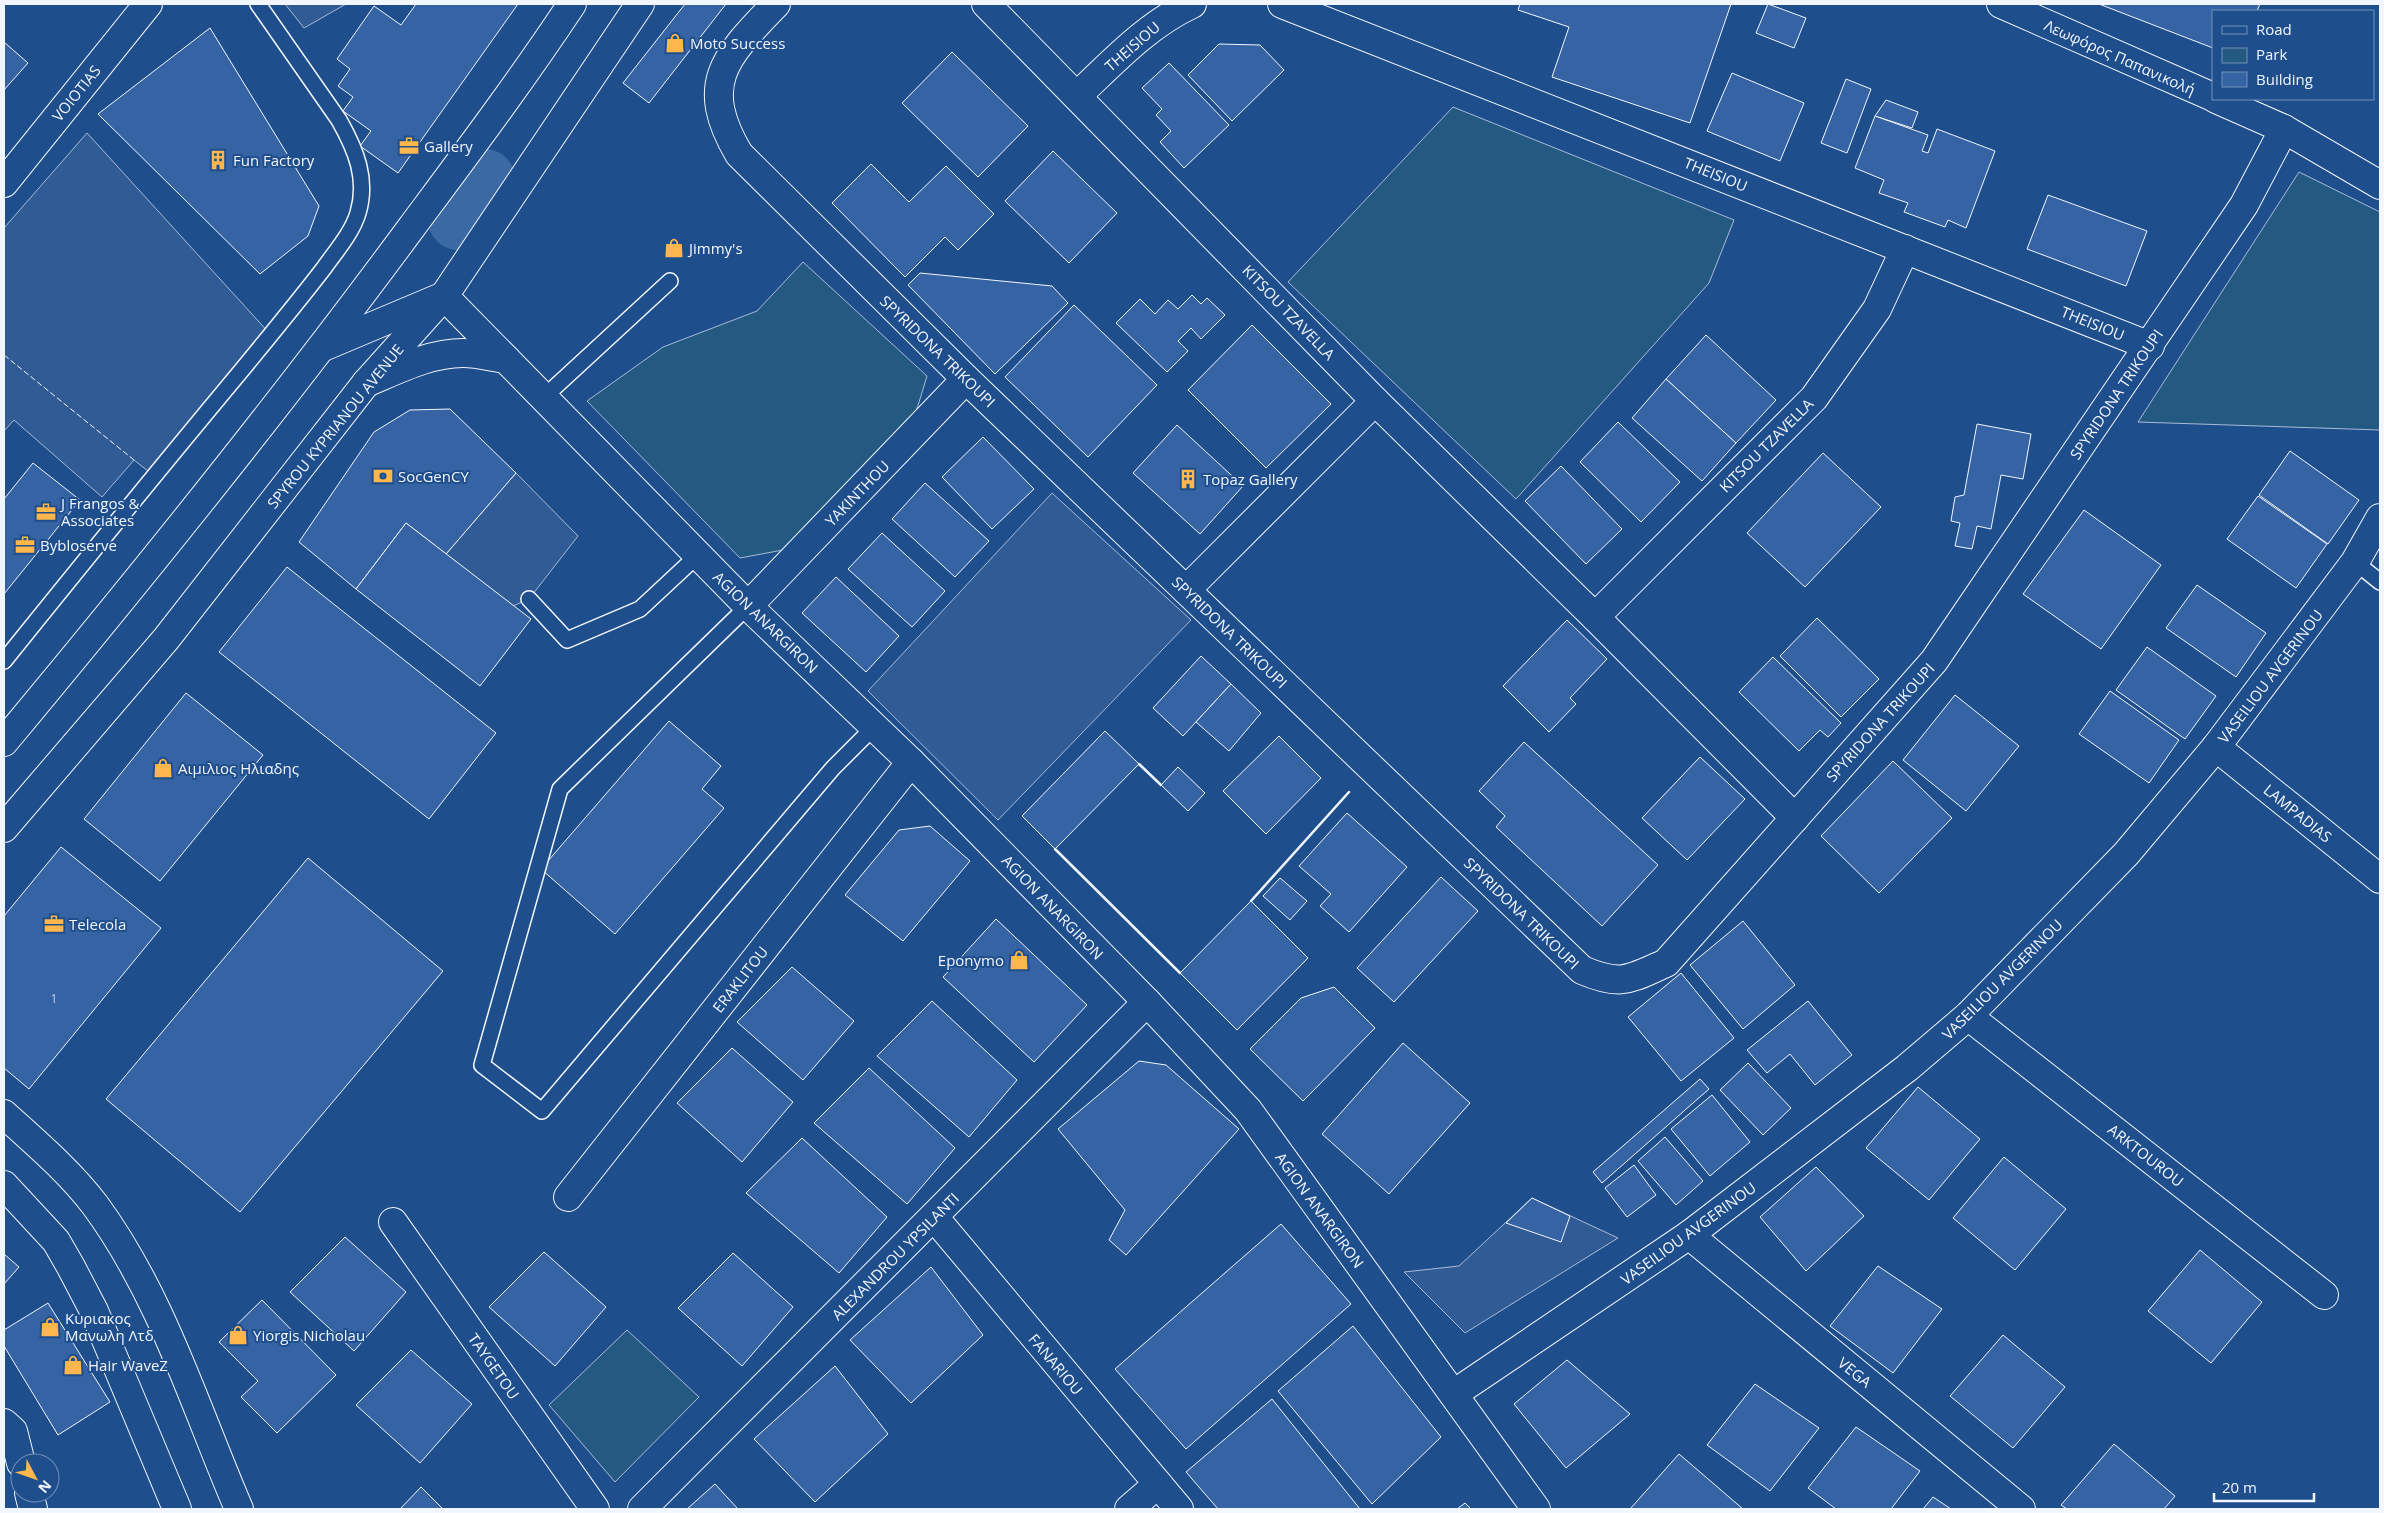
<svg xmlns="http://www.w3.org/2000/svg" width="2384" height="1513" viewBox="0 0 2384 1513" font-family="'Open Sans',sans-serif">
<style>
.green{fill:#245a82;stroke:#a8bbd7}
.parking{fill:#305b95;stroke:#a8bbd7}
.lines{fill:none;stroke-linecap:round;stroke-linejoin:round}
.river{stroke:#3b69a3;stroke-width:60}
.building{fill:#3563a3;stroke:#f2f6ff}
.service-casing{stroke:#f2f6ff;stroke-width:18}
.minor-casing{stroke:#f2f6ff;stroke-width:30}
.tertiary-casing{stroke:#f2f6ff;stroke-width:30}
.secondary-casing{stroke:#f2f6ff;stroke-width:30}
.service{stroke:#1f4e8c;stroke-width:15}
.minor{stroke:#1f4e8c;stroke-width:28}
.tertiary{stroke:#1f4e8c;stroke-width:28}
.secondary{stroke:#1f4e8c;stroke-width:28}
.fence{stroke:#f2f6ff;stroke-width:1;stroke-dasharray:6 2.5;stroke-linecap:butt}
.wall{stroke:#f2f6ff;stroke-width:2.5}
.labels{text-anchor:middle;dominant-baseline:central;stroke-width:4;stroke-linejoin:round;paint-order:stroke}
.number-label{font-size:12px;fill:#c3d1e8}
.poi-label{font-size:15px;fill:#f2f6ff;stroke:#1f4e8c;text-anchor:start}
.street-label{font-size:15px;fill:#f2f6ff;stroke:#1f4e8c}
</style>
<rect width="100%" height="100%" fill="#1f4e8c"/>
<g class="green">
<path d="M 1453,107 L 1734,220 L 1709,283 L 1516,499 L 1288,282 Z"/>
<path d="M 2299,172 L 2380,212 L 2380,430 L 2138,422 Z"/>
<path d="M 803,262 L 927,376 L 916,412 L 783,550 L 740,558 L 587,401 L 663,347 L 757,311 Z"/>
<path d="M 627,1330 L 699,1397 L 615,1482 L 549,1405 Z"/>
</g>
<g class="parking">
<path d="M 285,4 L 346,4 L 304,28 Z"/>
<path d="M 87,133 L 271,335 L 153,475 L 134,460 L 102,497 L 14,420 L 4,431 L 4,228 Z"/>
<path d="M 516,473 L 578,536 L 529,599 L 513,606 L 446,554 Z"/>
<path d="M 1052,493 L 1191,620 L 998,820 L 868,691 Z"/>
<path d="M 1532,1198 L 1618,1238 L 1465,1333 L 1404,1272 L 1459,1266 Z"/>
</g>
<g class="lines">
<path class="river" d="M 458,220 L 485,179"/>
</g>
<g class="building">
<path d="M 416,4 L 518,4 L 398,173 L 360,146 L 371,131 L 343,111 L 353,97 L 338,86 L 350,69 L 337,59 L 374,6 L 401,25 Z"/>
<path d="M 685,4 L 726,4 L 649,103 L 623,83 Z"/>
<path d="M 1520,4 L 1731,4 L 1690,123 L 1552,77 L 1569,27 L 1518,10 Z"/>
<path d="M 1768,4 L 1806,18 L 1794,48 L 1756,33 Z"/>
<path d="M 2099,4 L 2260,4 L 2257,11 L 2213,11 L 2213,48 Z"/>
<path d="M 210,28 L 319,206 L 308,236 L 260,274 L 98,114 Z"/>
<path d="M 4,42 L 28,63 L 4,90 Z"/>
<path d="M 1219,44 L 1260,45 L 1284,70 L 1232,121 L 1188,75 Z"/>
<path d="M 952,52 L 1028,126 L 978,177 L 902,103 Z"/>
<path d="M 1169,63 L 1229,125 L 1184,168 L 1160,142 L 1171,131 L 1156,115 L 1162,109 L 1142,88 Z"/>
<path d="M 1732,73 L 1804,103 L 1780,161 L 1707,131 Z"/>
<path d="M 1846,79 L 1871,89 L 1847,153 L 1821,143 Z"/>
<path d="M 1886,100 L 1918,112 L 1912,128 L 1875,116 Z"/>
<path d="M 1875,116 L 1928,135 L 1922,151 L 1928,153 L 1937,129 L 1995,151 L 1966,228 L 1948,220 L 1945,227 L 1904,212 L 1908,203 L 1879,193 L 1884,180 L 1855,168 Z"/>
<path d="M 1053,151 L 1117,213 L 1069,263 L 1005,201 Z"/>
<path d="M 871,164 L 909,202 L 946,166 L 994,214 L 958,250 L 945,237 L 905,277 L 832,203 Z"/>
<path d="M 2048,195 L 2147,231 L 2126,286 L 2027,249 Z"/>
<path d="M 920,273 L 1052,286 L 1068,303 L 995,374 L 908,285 Z"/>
<path d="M 1192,295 L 1201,304 L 1207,298 L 1225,315 L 1201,339 L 1191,328 L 1178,341 L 1188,351 L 1167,372 L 1116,323 L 1140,299 L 1155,314 L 1168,300 L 1178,309 Z"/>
<path d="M 1074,305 L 1157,385 L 1088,457 L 1005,377 Z"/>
<path d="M 1252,325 L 1331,404 L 1266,468 L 1188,390 Z"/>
<path d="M 1706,335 L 1776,400 L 1736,443 L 1666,379 Z"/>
<path d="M 1666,379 L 1736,443 L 1702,481 L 1632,418 Z"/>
<path d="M 450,409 L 516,473 L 446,554 L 406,523 L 356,589 L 299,542 L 374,432 L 410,410 Z"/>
<path d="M 1618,422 L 1680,482 L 1641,522 L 1580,462 Z"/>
<path d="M 1977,424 L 2031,434 L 2023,479 L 2001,475 L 1991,529 L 1977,526 L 1972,549 L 1955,546 L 1960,523 L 1951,521 L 1955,497 L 1964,495 Z"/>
<path d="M 1177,425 L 1243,486 L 1200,534 L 1133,473 Z"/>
<path d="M 983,437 L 1034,489 L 992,529 L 942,477 Z"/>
<path d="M 2290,451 L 2359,500 L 2328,544 L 2259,495 Z"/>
<path d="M 1823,453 L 1881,507 L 1805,587 L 1747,533 Z"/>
<path d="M 33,463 L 80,500 L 4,594 L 4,499 Z"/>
<path d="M 1561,466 L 1622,529 L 1586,564 L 1525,501 Z"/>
<path d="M 925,483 L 989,541 L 955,577 L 892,519 Z"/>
<path d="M 2258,496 L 2327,544 L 2296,588 L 2227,539 Z"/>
<path d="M 2084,510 L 2161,565 L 2101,649 L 2023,594 Z"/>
<path d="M 406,523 L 531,619 L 480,686 L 356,589 Z"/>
<path d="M 882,533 L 945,591 L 912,627 L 848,569 Z"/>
<path d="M 287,567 L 496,733 L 429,819 L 219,652 Z"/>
<path d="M 836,577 L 899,636 L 866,672 L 802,613 Z"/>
<path d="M 2197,585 L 2266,633 L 2236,677 L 2166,628 Z"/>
<path d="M 1817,618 L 1879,679 L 1841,717 L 1780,656 Z"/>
<path d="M 1567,620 L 1607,659 L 1570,698 L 1576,704 L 1549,732 L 1503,686 Z"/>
<path d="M 2147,647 L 2216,696 L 2185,739 L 2116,690 Z"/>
<path d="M 1201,656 L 1231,684 L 1183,736 L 1153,708 Z"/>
<path d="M 1773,657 L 1841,723 L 1828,737 L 1820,730 L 1799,751 L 1739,692 Z"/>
<path d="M 1231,684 L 1261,713 L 1229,751 L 1196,722 Z"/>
<path d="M 2110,691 L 2179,740 L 2149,783 L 2079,734 Z"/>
<path d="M 186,693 L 263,755 L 160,881 L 84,819 Z"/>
<path d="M 1955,695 L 2019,746 L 1966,811 L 1903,760 Z"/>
<path d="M 669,721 L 721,766 L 702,789 L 724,808 L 615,934 L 541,869 Z"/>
<path d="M 1105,731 L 1139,764 L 1055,849 L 1022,816 Z"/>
<path d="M 1279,736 L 1321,778 L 1266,834 L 1223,791 Z"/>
<path d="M 1524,742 L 1658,865 L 1602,926 L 1496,827 L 1505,816 L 1479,791 Z"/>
<path d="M 1700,757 L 1745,799 L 1687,860 L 1642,818 Z"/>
<path d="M 1893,761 L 1952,818 L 1879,893 L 1821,836 Z"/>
<path d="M 1178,767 L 1205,793 L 1188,811 L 1161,785 Z"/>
<path d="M 1347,813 L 1407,867 L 1349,932 L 1320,906 L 1331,894 L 1299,866 Z"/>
<path d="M 930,826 L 970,861 L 903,941 L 845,895 L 899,830 Z"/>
<path d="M 61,847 L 161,928 L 29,1089 L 4,1068 L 4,916 Z"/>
<path d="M 308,858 L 443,971 L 240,1212 L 106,1099 Z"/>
<path d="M 1441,877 L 1478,911 L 1394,1002 L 1357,968 Z"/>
<path d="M 1280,878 L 1307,901 L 1290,920 L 1263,896 Z"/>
<path d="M 1251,901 L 1308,958 L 1237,1030 L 1180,973 Z"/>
<path d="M 996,919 L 1087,1005 L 1034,1062 L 943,977 Z"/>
<path d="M 1743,921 L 1795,985 L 1743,1029 L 1690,965 Z"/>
<path d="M 792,967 L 854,1021 L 803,1080 L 737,1022 Z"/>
<path d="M 1681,973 L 1734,1038 L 1681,1081 L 1628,1017 Z"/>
<path d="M 1334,987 L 1375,1028 L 1303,1101 L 1250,1049 L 1301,998 Z"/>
<path d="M 932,1001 L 1017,1080 L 969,1137 L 877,1056 Z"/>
<path d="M 1808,1001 L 1852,1055 L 1815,1085 L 1790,1054 L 1767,1073 L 1747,1050 Z"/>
<path d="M 1403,1043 L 1470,1103 L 1389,1194 L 1322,1134 Z"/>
<path d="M 732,1048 L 793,1102 L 742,1162 L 677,1103 Z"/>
<path d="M 1139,1061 L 1166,1065 L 1239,1129 L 1126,1255 L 1109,1240 L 1125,1210 L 1058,1129 Z"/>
<path d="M 1748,1063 L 1791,1108 L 1763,1135 L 1720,1090 Z"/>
<path d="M 869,1068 L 955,1148 L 907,1204 L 814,1123 Z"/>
<path d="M 1700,1079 L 1709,1089 L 1602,1183 L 1593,1172 Z"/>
<path d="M 1918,1087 L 1980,1139 L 1929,1200 L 1866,1148 Z"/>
<path d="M 1712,1095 L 1750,1142 L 1710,1176 L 1671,1129 Z"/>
<path d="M 1665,1137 L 1703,1181 L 1676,1205 L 1638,1161 Z"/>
<path d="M 802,1138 L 887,1217 L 839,1273 L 746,1193 Z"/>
<path d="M 2004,1157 L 2066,1209 L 2015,1270 L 1953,1218 Z"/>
<path d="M 1634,1165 L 1656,1195 L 1627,1217 L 1605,1188 Z"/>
<path d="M 1816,1167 L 1864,1216 L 1806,1271 L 1760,1217 Z"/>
<path d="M 1532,1198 L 1570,1216 L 1561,1242 L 1506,1223 Z"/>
<path d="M 1281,1224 L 1351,1304 L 1186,1449 L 1115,1369 Z"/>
<path d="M 345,1237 L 406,1292 L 354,1351 L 290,1292 Z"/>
<path d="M 2200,1250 L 2262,1302 L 2211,1363 L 2148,1311 Z"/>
<path d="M 544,1252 L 606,1307 L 555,1366 L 489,1307 Z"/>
<path d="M 733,1253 L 793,1307 L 742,1366 L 678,1308 Z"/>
<path d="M 4,1254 L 19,1267 L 4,1284 Z"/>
<path d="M 1878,1266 L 1942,1309 L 1893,1373 L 1830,1326 Z"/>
<path d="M 931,1267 L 983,1335 L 911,1403 L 850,1340 Z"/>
<path d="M 262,1300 L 336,1375 L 277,1433 L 241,1397 L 258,1381 L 219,1342 Z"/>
<path d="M 48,1303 L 110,1402 L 58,1435 L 4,1346 L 4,1330 Z"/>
<path d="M 1353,1326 L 1441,1437 L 1372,1504 L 1278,1391 Z"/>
<path d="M 2003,1335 L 2065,1387 L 2013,1448 L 1950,1396 Z"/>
<path d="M 411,1350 L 472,1404 L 420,1463 L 356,1405 Z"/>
<path d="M 1567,1360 L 1630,1414 L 1566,1468 L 1514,1404 Z"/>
<path d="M 835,1366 L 888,1434 L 815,1502 L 754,1439 Z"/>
<path d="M 1755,1384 L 1819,1428 L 1770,1491 L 1707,1445 Z"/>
<path d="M 1272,1399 L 1360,1509 L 1218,1509 L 1186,1472 Z"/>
<path d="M 1856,1427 L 1920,1471 L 1891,1509 L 1836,1509 L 1808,1488 Z"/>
<path d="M 2114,1444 L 2175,1496 L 2164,1509 L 2067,1509 L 2061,1505 Z"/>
<path d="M 1679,1454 L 1743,1509 L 1630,1509 Z"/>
<path d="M 715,1484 L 738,1509 L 687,1509 Z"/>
<path d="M 421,1487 L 443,1509 L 400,1509 Z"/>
<path d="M 1933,1497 L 1951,1509 L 1923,1509 Z"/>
<path d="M 1465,1503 L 1471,1509 L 1457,1509 Z"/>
</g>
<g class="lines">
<defs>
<g id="service">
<path d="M 543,398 L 670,281"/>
<path d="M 2355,562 L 2380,582"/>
<path d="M 529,599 L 567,640 L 640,609 L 698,555"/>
<path d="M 748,606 L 560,789 L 482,1065 L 542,1111 L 833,768 L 874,727"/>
<path d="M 4,661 C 82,564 161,467 241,371 C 269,337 297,303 324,268 C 336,251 352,233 358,213 C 368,179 356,150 339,120 L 258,4"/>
</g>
<g id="minor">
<path d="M 776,4 C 726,56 697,83 739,154 L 966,379 L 1582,970 C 1622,987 1629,979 1666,963 L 1934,661 L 2244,205 L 2284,129"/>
<path d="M 986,4 L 1375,401 L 1595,617 L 1795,818"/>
<path d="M 1282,4 L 2150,346"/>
<path d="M 1078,95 C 1114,61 1147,25 1192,4"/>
<path d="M 4,183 L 148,4"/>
<path d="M 1186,590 L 1375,401"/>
<path d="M 748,606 L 966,379"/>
<path d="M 1595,617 L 1814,398 L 1877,309 L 1905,249"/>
<path d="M 2216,747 L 2380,879"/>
<path d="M 1968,1016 L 2324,1295"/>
<path d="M 568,1197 L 911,762"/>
<path d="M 934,1217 L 1179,1509"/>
<path d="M 393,1222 L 595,1509"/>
<path d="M 1689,1235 L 2021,1509"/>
<path d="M 1455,1393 L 1689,1235 L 1907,1068 L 1968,1016 L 2126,854 L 2216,747 L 2355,562 L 2380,518"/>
<path d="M 4,1423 L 13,1431 L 21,1463"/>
<path d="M 29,1493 L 33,1509"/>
<path d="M 642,1509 L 1147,1002"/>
<path d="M 1129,1509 L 1158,1484"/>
</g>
<g id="tertiary">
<path d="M 2001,4 L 2213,97"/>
<path d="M 2216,99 L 2284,129 L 2380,185"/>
<path d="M 323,347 L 444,296 L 748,606 L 911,762 L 1147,1002 L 1248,1110 L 1536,1509"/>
<path d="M 366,383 C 397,370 429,353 463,353 C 477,353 492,357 506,359"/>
</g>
<g id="secondary">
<path d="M 4,742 C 144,574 281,404 411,228 C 466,154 521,81 572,4"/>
<path d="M 4,828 L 166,639 L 366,383 L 444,296 L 640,4"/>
<path d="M 4,1114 C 36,1143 69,1171 95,1205 C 162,1296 195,1407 239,1509"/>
<path d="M 4,1185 L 56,1241 L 71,1267 L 94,1311 L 177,1509"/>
</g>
</defs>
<use href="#service" class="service-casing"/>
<use href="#minor" class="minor-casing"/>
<use href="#tertiary" class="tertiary-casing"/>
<use href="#secondary" class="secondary-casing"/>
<use href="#service" class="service"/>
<use href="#minor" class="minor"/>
<use href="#tertiary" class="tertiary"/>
<use href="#secondary" class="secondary"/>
<path class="fence" d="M 4,355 L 134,460"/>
<g class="wall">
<path d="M 1139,764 L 1161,785"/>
<path d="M 1055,849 L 1180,973"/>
<path d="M 1251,901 L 1349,792"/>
</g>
</g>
<defs>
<symbol id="shop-bare" viewBox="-9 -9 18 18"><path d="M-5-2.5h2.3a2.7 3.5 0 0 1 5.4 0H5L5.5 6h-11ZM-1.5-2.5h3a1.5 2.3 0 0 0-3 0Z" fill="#ffb74d" stroke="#1f4e8c" stroke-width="2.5" paint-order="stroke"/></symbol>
<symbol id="office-bare" viewBox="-9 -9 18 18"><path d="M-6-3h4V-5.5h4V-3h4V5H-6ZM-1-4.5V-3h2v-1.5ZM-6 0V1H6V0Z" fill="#ffb74d" stroke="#1f4e8c" stroke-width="2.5" paint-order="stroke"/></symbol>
<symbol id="building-bare" viewBox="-9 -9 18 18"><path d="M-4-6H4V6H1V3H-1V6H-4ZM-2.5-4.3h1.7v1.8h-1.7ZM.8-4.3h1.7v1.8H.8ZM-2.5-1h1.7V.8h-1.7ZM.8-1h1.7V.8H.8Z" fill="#ffb74d" stroke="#1f4e8c" stroke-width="2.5" paint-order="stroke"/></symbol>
<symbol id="bank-bare" viewBox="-9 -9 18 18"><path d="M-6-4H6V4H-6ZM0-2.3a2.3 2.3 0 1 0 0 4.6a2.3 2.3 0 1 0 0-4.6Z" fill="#ffb74d" stroke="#1f4e8c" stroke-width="2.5" paint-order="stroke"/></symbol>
</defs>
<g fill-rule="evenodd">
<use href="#shop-bare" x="661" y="29" width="28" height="28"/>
<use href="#office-bare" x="395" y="132" width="28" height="28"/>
<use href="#building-bare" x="204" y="146" width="28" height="28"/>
<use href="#shop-bare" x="660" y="234" width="28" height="28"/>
<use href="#bank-bare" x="369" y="462" width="28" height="28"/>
<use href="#building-bare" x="1174" y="465" width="28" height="28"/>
<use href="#office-bare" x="32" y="498" width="28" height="28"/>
<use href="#office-bare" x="11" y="531" width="28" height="28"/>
<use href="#shop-bare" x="149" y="754" width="28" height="28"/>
<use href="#office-bare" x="40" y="910" width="28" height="28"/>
<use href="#shop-bare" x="1005" y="946" width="28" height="28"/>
<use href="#shop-bare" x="36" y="1313" width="28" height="28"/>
<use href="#shop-bare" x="224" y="1321" width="28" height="28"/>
<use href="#shop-bare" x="59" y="1351" width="28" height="28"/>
</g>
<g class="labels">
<g class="number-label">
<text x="54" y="998">1</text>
</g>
<g class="poi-label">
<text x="690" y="43">Moto Success</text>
<text x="424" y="146">Gallery</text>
<text x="233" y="160">Fun Factory</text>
<text x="689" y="248">Jimmy's</text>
<text x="398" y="476">SocGenCY</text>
<text x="1203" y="479">Topaz Gallery</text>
<text x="61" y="503">J Frangos &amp;<tspan x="61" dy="17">Associates</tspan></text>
<text x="40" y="545">Bybloserve</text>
<text x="178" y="768">Αιμιλιος Ηλιαδης</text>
<text x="69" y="924">Telecola</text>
<text x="1004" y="960" text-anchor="end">Eponymo</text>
<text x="65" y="1318">Κυριακος<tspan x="65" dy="17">Μανωλη Λτδ</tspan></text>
<text x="253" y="1335">Yiorgis Nicholau</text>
<text x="88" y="1365">Hair WaveZ</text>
</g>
<g class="street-label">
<text transform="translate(1132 46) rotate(-41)">THEISIOU</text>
<text transform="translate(2120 57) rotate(24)">Λεωφόρος Παπανικολή</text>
<text transform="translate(76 93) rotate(-51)">VOIOTIAS</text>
<text transform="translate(1716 174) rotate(22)">THEISIOU</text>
<text transform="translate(1289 312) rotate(46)">KITSOU TZAVELLA</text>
<text transform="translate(2093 323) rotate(22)">THEISIOU</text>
<text transform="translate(938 351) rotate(44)">SPYRIDONA TRIKOUPI</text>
<text transform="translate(2116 394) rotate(-56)">SPYRIDONA TRIKOUPI</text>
<text transform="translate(335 426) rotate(-51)">SPYROU KYPRIANOU AVENUE</text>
<text transform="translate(1766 445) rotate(-45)">KITSOU TZAVELLA</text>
<text transform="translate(857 493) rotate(-46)">YAKINTHOU</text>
<text transform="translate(766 622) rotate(44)">AGION ANARGIRON</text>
<text transform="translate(1230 632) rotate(44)">SPYRIDONA TRIKOUPI</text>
<text transform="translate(2270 676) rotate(-53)">VASEILIOU AVGERINOU</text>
<text transform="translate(1880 722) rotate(-48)">SPYRIDONA TRIKOUPI</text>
<text transform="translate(2298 813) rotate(39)">LAMPADIAS</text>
<text transform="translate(1053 907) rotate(46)">AGION ANARGIRON</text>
<text transform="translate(1522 913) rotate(44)">SPYRIDONA TRIKOUPI</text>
<text transform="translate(740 979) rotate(-52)">ERAKLITOU</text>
<text transform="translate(2002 979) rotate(-45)">VASEILIOU AVGERINOU</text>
<text transform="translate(2146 1155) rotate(38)">ARKTOUROU</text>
<text transform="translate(1320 1210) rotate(54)">AGION ANARGIRON</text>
<text transform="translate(1688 1233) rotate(-36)">VASEILIOU AVGERINOU</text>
<text transform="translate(895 1256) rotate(-45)">ALEXANDROU YPSILANTI</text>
<text transform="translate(1056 1364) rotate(50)">FANARIOU</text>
<text transform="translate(494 1366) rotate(55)">TAYGETOU</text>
<text transform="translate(1855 1372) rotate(39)">VEGA</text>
</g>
</g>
<rect width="2384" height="1513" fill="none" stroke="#f2f6ff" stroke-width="10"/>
<rect x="2212" y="10" width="162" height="90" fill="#1f4e8c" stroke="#7391ba"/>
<rect x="2222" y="26" width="25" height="8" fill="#1f4e8c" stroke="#7391ba"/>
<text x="2256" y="35" font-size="15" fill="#f2f6ff">Road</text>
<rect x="2222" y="48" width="25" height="15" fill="#245a82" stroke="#7391ba"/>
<text x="2256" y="60" font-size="15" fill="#f2f6ff">Park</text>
<rect x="2222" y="72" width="25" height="15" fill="#3563a3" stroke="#7391ba"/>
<text x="2256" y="85" font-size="15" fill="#f2f6ff">Building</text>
<g transform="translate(35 1478) rotate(131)"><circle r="24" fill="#1f4e8c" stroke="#7391ba"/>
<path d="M0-4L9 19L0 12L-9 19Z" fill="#ffb74d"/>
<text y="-8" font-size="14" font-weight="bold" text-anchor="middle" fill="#f2f6ff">N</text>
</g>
<path d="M2214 1493v8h100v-8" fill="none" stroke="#f2f6ff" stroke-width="2.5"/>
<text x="2222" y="1493" font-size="15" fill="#f2f6ff" stroke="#1f4e8c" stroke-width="4" paint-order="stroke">20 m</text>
</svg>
